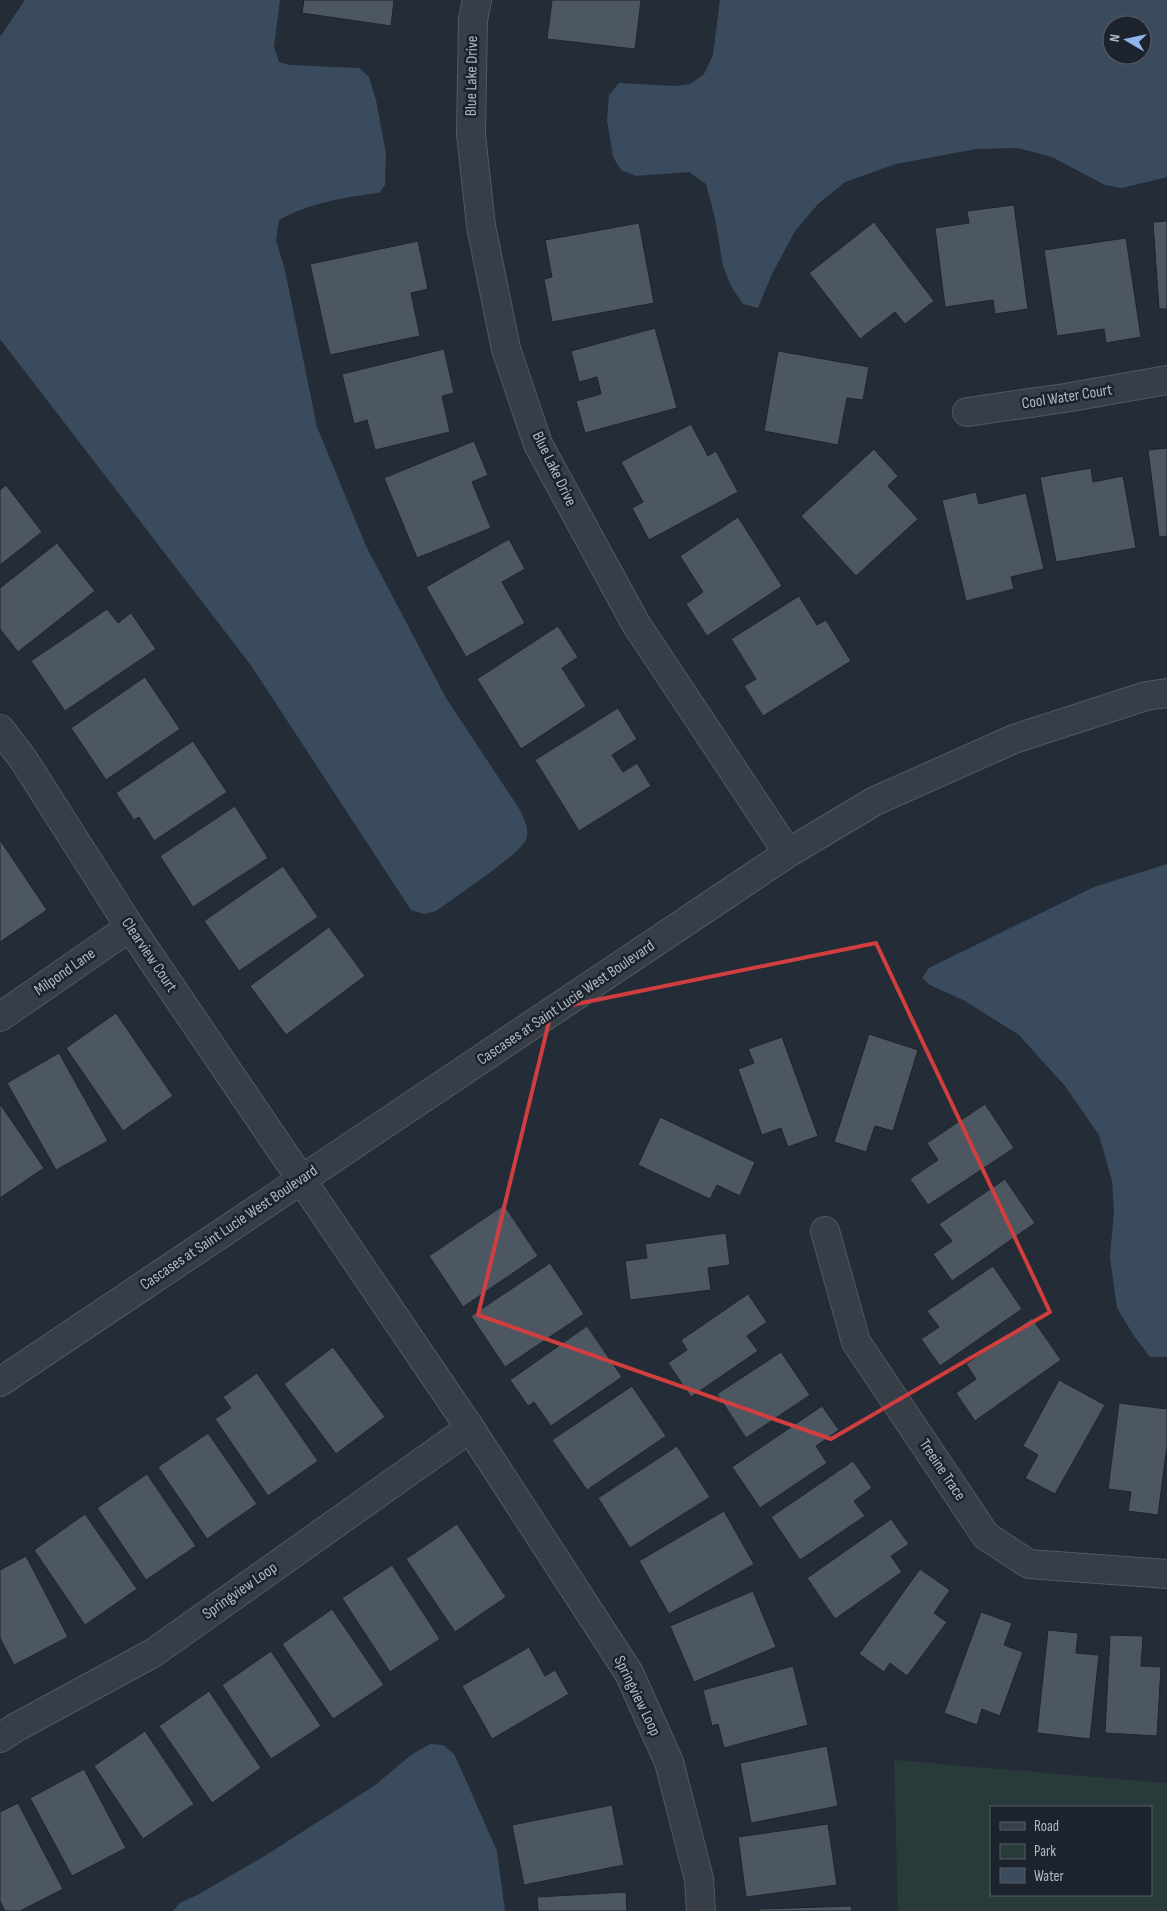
<svg xmlns="http://www.w3.org/2000/svg" width="1167" height="1911" viewBox="0 0 1167 1911" font-family="'Sofia Sans Condensed',sans-serif">
<style>
.green{fill:#293a3a;fill-rule:evenodd}
.water{fill:#3b4b5e;fill-rule:evenodd}
.building{fill:#4c5762;stroke:#1e252e}
.lines{fill:none;stroke-linecap:round;stroke-linejoin:round}
.minor-casing{stroke:#525962;stroke-width:30}
.minor{stroke:#373e48;stroke-width:28}
.marked{fill:none;stroke:#d13e3f;stroke-width:4;stroke-linejoin:round}
.labels{text-anchor:middle;dominant-baseline:central;stroke-width:5;stroke-linejoin:round;paint-order:stroke}
.street-label{font-size:16px;fill:#b2b9c4;stroke:#1c232c}
</style>
<rect width="100%" height="100%" fill="#242c37"/>
<path class="green" d="M 894,1760 L 1167,1783 L 1167,1911 L 898,1911 ZM 991,1807 L 1151,1807 L 1151,1895 L 991,1895 Z"/>
<g class="water">
<path d="M 25,0 L 280,0 L 274,47 L 279,62 L 289,65 L 359,68 L 369,77 L 376,100 L 386,154 L 385,185 L 379,193 C 345,197 309,203 279,220 L 276,240 L 285,270 L 317,427 L 366,546 L 446,698 L 520,810 C 524,820 530,829 526,840 C 521,853 451,900 436,911 L 424,914 L 411,910 L 250,664 L 0,339 L 0,37 Z"/>
<path d="M 720,0 L 1167,0 L 1167,177 L 1122,188 L 1105,185 L 1052,157 L 1018,148 L 976,149 L 896,164 L 845,182 L 818,204 L 795,231 L 772,274 L 758,308 L 743,304 L 731,286 L 723,266 L 715,218 L 706,184 L 689,172 L 636,176 L 621,170 L 613,157 L 607,120 L 609,95 L 619,83 L 676,86 L 690,84 L 704,74 L 713,55 ZM 1112,25 L 1142,25 L 1142,55 L 1112,55 Z"/>
<path d="M 1167,864 L 1167,1357 L 1150,1357 L 1134,1336 L 1117,1308 L 1110,1257 L 1114,1211 L 1112,1181 L 1099,1135 L 1065,1086 L 1019,1035 L 965,1001 L 930,985 L 922,978 L 929,968 L 1094,887 Z"/>
<path d="M 430,1744 L 443,1745 L 454,1754 L 468,1785 L 497,1851 L 505,1911 L 173,1911 L 180,1903 L 199,1894 L 263,1857 L 374,1786 L 411,1755 Z"/>
</g>
<g class="building">
<path d="M 304,0 L 394,0 L 391,26 L 302,13 Z"/>
<path d="M 552,0 L 641,0 L 635,49 L 547,39 Z"/>
<path d="M 1014,205 L 1028,309 L 995,314 L 993,300 L 945,307 L 935,228 L 969,223 L 967,211 Z"/>
<path d="M 1167,221 L 1167,309 L 1159,309 L 1153,222 Z"/>
<path d="M 874,222 L 934,301 L 905,324 L 895,312 L 860,339 L 809,273 Z"/>
<path d="M 639,223 L 654,303 L 552,322 L 544,279 L 552,277 L 545,240 Z"/>
<path d="M 1126,238 L 1141,337 L 1106,343 L 1104,329 L 1057,336 L 1044,250 Z"/>
<path d="M 418,241 L 428,289 L 411,293 L 420,336 L 330,355 L 310,264 Z"/>
<path d="M 655,328 L 677,408 L 585,433 L 576,401 L 601,394 L 597,377 L 579,382 L 571,351 Z"/>
<path d="M 444,349 L 454,393 L 442,396 L 450,432 L 375,450 L 367,420 L 354,424 L 342,374 Z"/>
<path d="M 778,351 L 869,367 L 863,400 L 847,398 L 838,445 L 764,431 Z"/>
<path d="M 691,424 L 708,456 L 716,451 L 738,492 L 649,540 L 632,508 L 643,502 L 621,462 Z"/>
<path d="M 474,441 L 488,475 L 472,482 L 491,528 L 417,558 L 384,478 Z"/>
<path d="M 1167,448 L 1167,536 L 1159,537 L 1148,450 Z"/>
<path d="M 874,449 L 898,476 L 888,486 L 918,519 L 856,576 L 801,516 Z"/>
<path d="M 1091,468 L 1093,482 L 1123,476 L 1136,548 L 1056,562 L 1040,477 Z"/>
<path d="M 6,485 L 42,532 L 0,565 L 0,490 Z"/>
<path d="M 976,492 L 979,504 L 1026,493 L 1044,569 L 1011,577 L 1014,589 L 966,601 L 942,500 Z"/>
<path d="M 738,517 L 782,586 L 707,636 L 686,604 L 703,592 L 680,556 Z"/>
<path d="M 509,539 L 525,569 L 502,582 L 525,623 L 466,657 L 426,587 Z"/>
<path d="M 57,543 L 95,591 L 18,652 L 0,629 L 0,588 Z"/>
<path d="M 799,596 L 817,625 L 826,620 L 851,661 L 763,716 L 744,686 L 756,679 L 731,639 Z"/>
<path d="M 107,609 L 118,623 L 131,613 L 156,649 L 65,711 L 31,661 Z"/>
<path d="M 558,626 L 578,657 L 562,668 L 586,706 L 521,749 L 477,679 Z"/>
<path d="M 145,677 L 180,729 L 106,780 L 71,728 Z"/>
<path d="M 618,708 L 637,739 L 612,755 L 623,772 L 637,763 L 651,786 L 579,831 L 535,760 Z"/>
<path d="M 193,741 L 227,792 L 154,841 L 139,817 L 134,820 L 116,793 Z"/>
<path d="M 235,806 L 268,858 L 193,907 L 160,856 Z"/>
<path d="M 0,840 L 47,910 L 0,942 Z"/>
<path d="M 283,866 L 318,917 L 239,971 L 204,921 Z"/>
<path d="M 329,927 L 365,976 L 286,1035 L 250,986 Z"/>
<path d="M 116,1013 L 173,1096 L 123,1131 L 66,1048 Z"/>
<path d="M 869,1034 L 918,1050 L 893,1131 L 875,1126 L 866,1152 L 834,1142 Z"/>
<path d="M 782,1037 L 818,1136 L 788,1147 L 781,1128 L 762,1135 L 738,1069 L 754,1063 L 748,1049 Z"/>
<path d="M 59,1053 L 108,1141 L 56,1170 L 7,1083 Z"/>
<path d="M 0,1104 L 44,1168 L 0,1198 Z"/>
<path d="M 985,1104 L 1014,1148 L 928,1205 L 910,1179 L 938,1160 L 927,1143 Z"/>
<path d="M 660,1117 L 755,1162 L 740,1196 L 717,1185 L 710,1199 L 638,1165 Z"/>
<path d="M 1005,1179 L 1035,1223 L 952,1281 L 933,1254 L 952,1241 L 939,1224 Z"/>
<path d="M 504,1205 L 538,1256 L 463,1307 L 429,1256 Z"/>
<path d="M 726,1233 L 730,1265 L 708,1268 L 711,1290 L 630,1300 L 625,1261 L 647,1258 L 645,1244 Z"/>
<path d="M 550,1263 L 584,1314 L 505,1367 L 471,1316 Z"/>
<path d="M 993,1266 L 1022,1309 L 940,1366 L 921,1339 L 939,1327 L 927,1311 Z"/>
<path d="M 748,1294 L 767,1322 L 747,1336 L 758,1351 L 691,1397 L 668,1363 L 687,1350 L 681,1340 Z"/>
<path d="M 1032,1318 L 1061,1360 L 975,1421 L 956,1393 L 976,1379 L 966,1364 Z"/>
<path d="M 587,1326 L 622,1377 L 551,1426 L 534,1402 L 528,1406 L 510,1380 Z"/>
<path d="M 333,1347 L 385,1417 L 336,1454 L 284,1384 Z"/>
<path d="M 781,1352 L 810,1395 L 746,1438 L 717,1394 Z"/>
<path d="M 257,1373 L 318,1461 L 268,1496 L 215,1419 L 231,1408 L 223,1397 Z"/>
<path d="M 1059,1380 L 1105,1405 L 1055,1494 L 1025,1478 L 1038,1455 L 1023,1446 Z"/>
<path d="M 632,1386 L 666,1436 L 587,1490 L 552,1440 Z"/>
<path d="M 1119,1403 L 1167,1409 L 1167,1446 L 1158,1515 L 1128,1511 L 1131,1492 L 1108,1489 Z"/>
<path d="M 822,1406 L 839,1430 L 816,1446 L 827,1463 L 760,1508 L 732,1467 Z"/>
<path d="M 208,1433 L 257,1504 L 207,1539 L 158,1467 Z"/>
<path d="M 677,1446 L 710,1497 L 630,1548 L 598,1498 Z"/>
<path d="M 853,1461 L 872,1488 L 854,1501 L 865,1516 L 800,1560 L 771,1517 Z"/>
<path d="M 147,1474 L 196,1546 L 146,1580 L 97,1508 Z"/>
<path d="M 724,1511 L 754,1564 L 669,1614 L 639,1561 Z"/>
<path d="M 85,1514 L 137,1589 L 85,1625 L 34,1550 Z"/>
<path d="M 891,1519 L 909,1544 L 891,1556 L 902,1572 L 835,1619 L 807,1578 Z"/>
<path d="M 457,1524 L 506,1597 L 455,1632 L 406,1559 Z"/>
<path d="M 26,1556 L 68,1637 L 14,1665 L 0,1638 L 0,1570 Z"/>
<path d="M 392,1565 L 440,1639 L 390,1672 L 342,1598 Z"/>
<path d="M 920,1569 L 950,1590 L 934,1613 L 947,1622 L 907,1676 L 890,1663 L 884,1672 L 859,1654 Z"/>
<path d="M 753,1591 L 776,1647 L 694,1682 L 670,1626 Z"/>
<path d="M 332,1609 L 384,1685 L 333,1719 L 282,1644 Z"/>
<path d="M 981,1612 L 1012,1623 L 1004,1645 L 1023,1652 L 1000,1716 L 982,1709 L 977,1725 L 944,1713 Z"/>
<path d="M 1048,1630 L 1078,1633 L 1076,1653 L 1099,1655 L 1090,1739 L 1037,1733 Z"/>
<path d="M 1110,1635 L 1143,1636 L 1141,1666 L 1161,1667 L 1157,1736 L 1105,1733 Z"/>
<path d="M 529,1647 L 545,1676 L 555,1670 L 569,1694 L 492,1739 L 462,1686 Z"/>
<path d="M 271,1651 L 321,1726 L 271,1759 L 222,1685 Z"/>
<path d="M 793,1666 L 808,1725 L 724,1748 L 718,1724 L 712,1726 L 703,1690 Z"/>
<path d="M 209,1691 L 261,1768 L 212,1803 L 159,1726 Z"/>
<path d="M 145,1731 L 194,1804 L 143,1839 L 94,1766 Z"/>
<path d="M 827,1746 L 838,1806 L 751,1823 L 740,1763 Z"/>
<path d="M 84,1769 L 126,1848 L 72,1876 L 30,1798 Z"/>
<path d="M 18,1803 L 63,1889 L 20,1911 L 5,1911 L 0,1901 L 0,1812 Z"/>
<path d="M 612,1805 L 624,1865 L 524,1885 L 512,1825 Z"/>
<path d="M 828,1824 L 837,1885 L 746,1897 L 738,1837 Z"/>
<path d="M 626,1892 L 627,1911 L 538,1911 L 537,1897 Z"/>
<path d="M 851,1906 L 852,1911 L 759,1911 L 759,1909 Z"/>
</g>
<g class="lines">
<defs>
<g id="minor">
<path d="M 477,0 L 473,20 L 471,134 L 481,226 L 506,349 L 538,444 L 636,624 L 788,853"/>
<path d="M 967,412 L 1065,398 L 1167,380"/>
<path d="M 0,729 L 23,759 L 130,927 L 470,1428 L 629,1673 L 669,1762 L 699,1879 L 701,1911"/>
<path d="M 0,1017 L 130,927"/>
<path d="M 825,1231 L 856,1342 L 986,1536 L 1029,1564 L 1167,1574"/>
<path d="M 0,1382 L 788,853 L 875,801 L 1014,739 L 1146,696 L 1167,693"/>
<path d="M 0,1738 L 15,1728 L 153,1653 L 470,1428"/>
</g>
</defs>
<use href="#minor" class="minor-casing"/>
<use href="#minor" class="minor"/>
</g>
<path class="marked" d="M 876,943 L 1050,1312 L 831,1439 L 478,1315 L 552,1009 Z"/>
<g class="labels">
<g class="street-label">
<text transform="translate(472 76) rotate(-89)">Blue Lake Drive</text>
<text transform="translate(1067 397) rotate(-9)">Cool Water Court</text>
<text transform="translate(554 469) rotate(64)">Blue Lake Drive</text>
<text transform="translate(149 955) rotate(56)">Clearview Court</text>
<text transform="translate(65 972) rotate(-35)">Milpond Lane</text>
<text transform="translate(566 1003) rotate(-34)">Cascases at Saint Lucie West Boulevard</text>
<text transform="translate(229 1228) rotate(-34)">Cascases at Saint Lucie West Boulevard</text>
<text transform="translate(942 1470) rotate(56)">Treeine Trace</text>
<text transform="translate(240 1591) rotate(-35)">Springview Loop</text>
<text transform="translate(637 1696) rotate(64)">Springview Loop</text>
</g>
</g>
<rect x="990" y="1806" width="162" height="90" fill="#1c232c" stroke="#585f69"/>
<rect x="1000" y="1822" width="25" height="8" fill="#373e48" stroke="#585f69"/>
<text x="1034" y="1831" font-size="15" fill="#b2b9c4">Road</text>
<rect x="1000" y="1844" width="25" height="15" fill="#293a3a" stroke="#585f69"/>
<text x="1034" y="1856" font-size="15" fill="#b2b9c4">Park</text>
<rect x="1000" y="1868" width="25" height="15" fill="#3b4b5e" stroke="#585f69"/>
<text x="1034" y="1881" font-size="15" fill="#b2b9c4">Water</text>
<g transform="translate(1127 40) rotate(279)"><circle r="24" fill="#1c232c" stroke="#585f69"/>
<path d="M0-4L9 19L0 12L-9 19Z" fill="#8fb5eb"/>
<text y="-8" font-size="14" font-weight="bold" text-anchor="middle" fill="#b2b9c4">N</text>
</g>
</svg>
